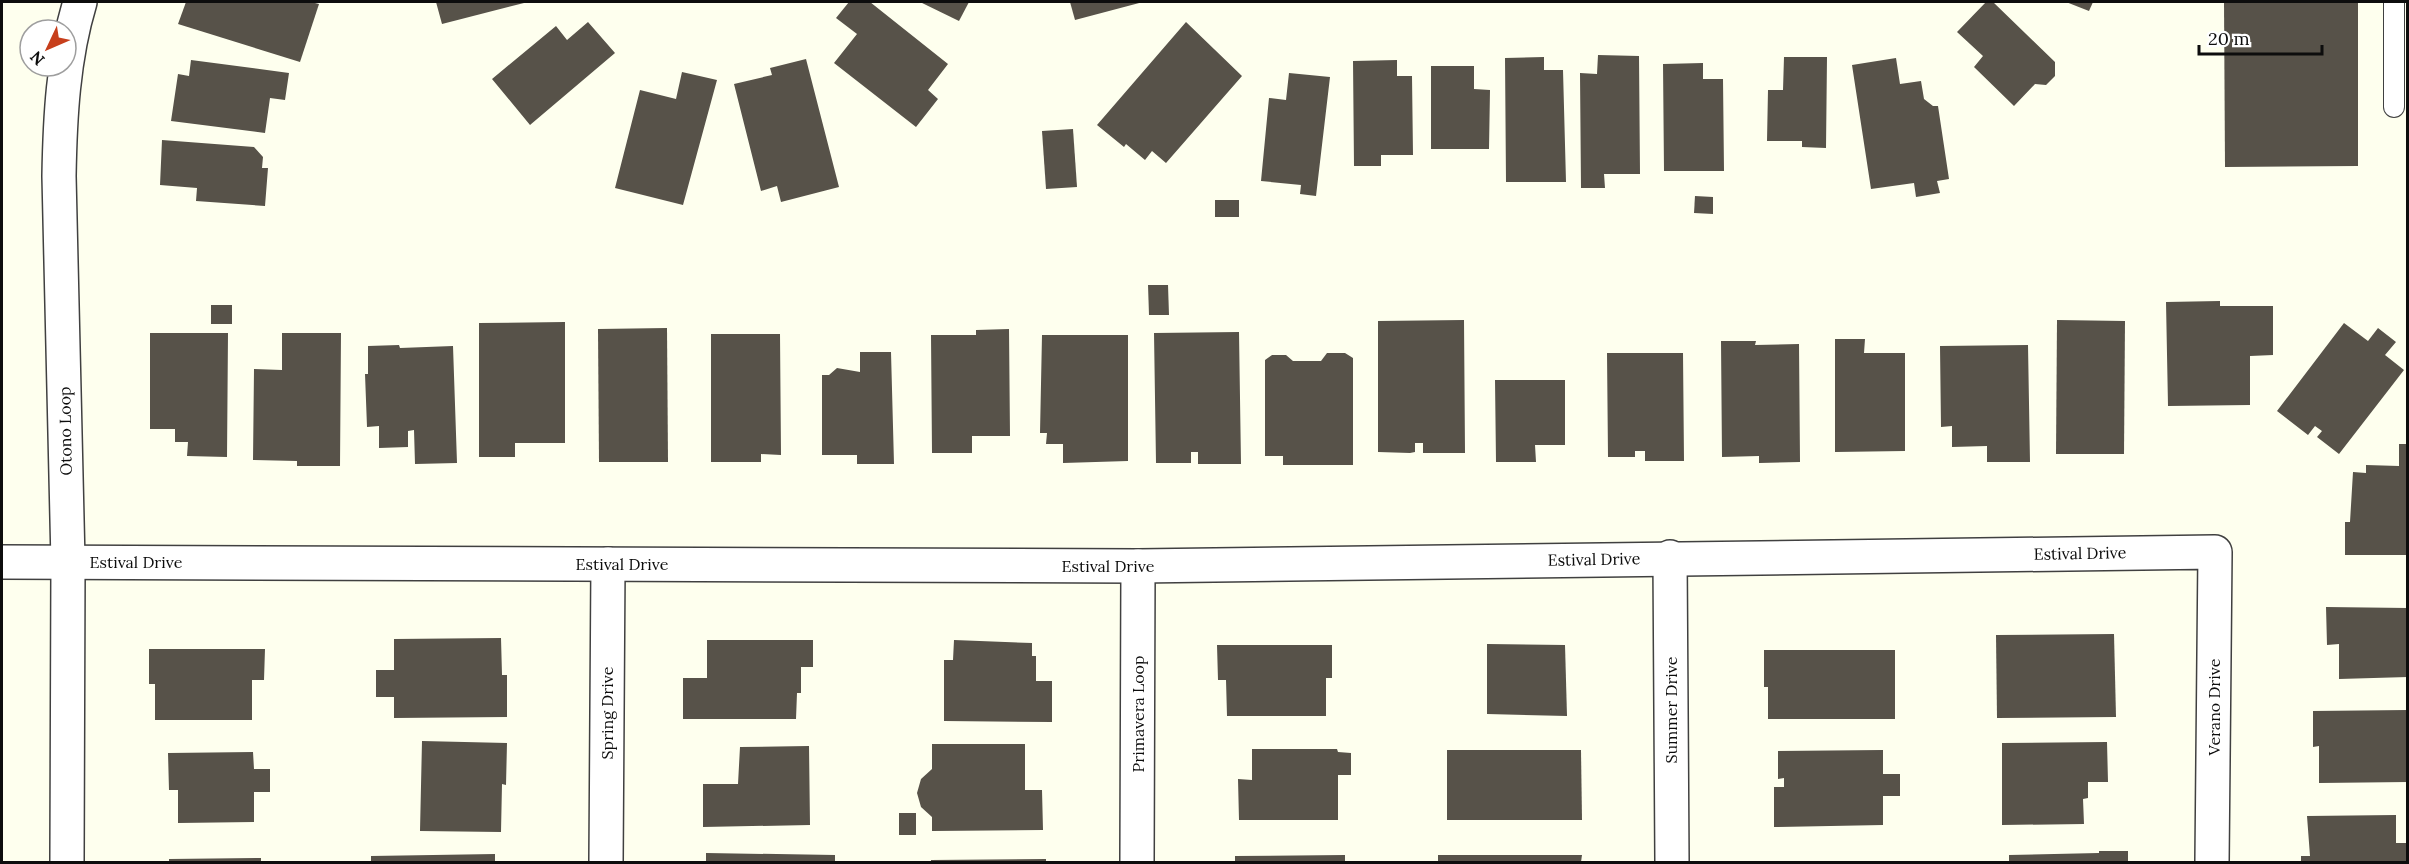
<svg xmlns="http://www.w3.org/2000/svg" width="2409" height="864" viewBox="0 0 2409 864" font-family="Lora,serif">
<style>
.building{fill:#575249}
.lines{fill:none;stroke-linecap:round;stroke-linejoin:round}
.lane-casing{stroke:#404040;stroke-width:22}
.street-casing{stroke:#404040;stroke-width:36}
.lane{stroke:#fff;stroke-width:20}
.street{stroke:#fff;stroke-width:33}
.labels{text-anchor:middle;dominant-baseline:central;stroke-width:6;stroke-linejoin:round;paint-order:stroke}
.street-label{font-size:16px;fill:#0d0d0d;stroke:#fff}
</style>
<rect width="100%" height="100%" fill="#feffee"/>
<g class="building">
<path d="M 186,2 L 311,2 L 319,4 L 300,62 L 178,24 Z"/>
<path d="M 436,2 L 528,2 L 442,24 Z"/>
<path d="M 849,2 L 870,2 L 948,64 L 928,90 L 938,99 L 916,127 L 834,63 L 857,34 L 836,18 Z"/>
<path d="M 920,2 L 969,2 L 959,21 Z"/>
<path d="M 1070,2 L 1143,2 L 1075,20 Z"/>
<path d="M 1986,2 L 1993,2 L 2055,62 L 2055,76 L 2046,85 L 2035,84 L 2014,106 L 1974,67 L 1983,56 L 1957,32 Z"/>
<path d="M 2066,2 L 2093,2 L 2089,11 Z"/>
<path d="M 2224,2 L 2358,2 L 2358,166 L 2225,167 Z"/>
<path d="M 588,22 L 615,53 L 530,125 L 492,79 L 556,26 L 567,40 Z"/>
<path d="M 1186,22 L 1242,76 L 1166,163 L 1152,151 L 1145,160 L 1126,144 L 1124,147 L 1097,125 Z"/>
<path d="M 1598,55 L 1639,56 L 1640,174 L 1604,174 L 1605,188 L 1581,188 L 1580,73 L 1597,74 Z"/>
<path d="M 1544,57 L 1544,70 L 1563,70 L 1566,182 L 1506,182 L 1505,58 Z"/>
<path d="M 1784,57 L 1827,57 L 1826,148 L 1802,147 L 1802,141 L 1767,141 L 1768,90 L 1783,90 Z"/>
<path d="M 1896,58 L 1900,84 L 1921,81 L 1924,99 L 1933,106 L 1938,106 L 1949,179 L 1937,181 L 1940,193 L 1916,197 L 1914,183 L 1871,189 L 1852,65 Z"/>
<path d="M 806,59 L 839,187 L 781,202 L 777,186 L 761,191 L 734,84 L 772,75 L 770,68 Z"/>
<path d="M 191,60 L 289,73 L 285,100 L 270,98 L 265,133 L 171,121 L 178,74 L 189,76 Z"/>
<path d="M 1397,60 L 1397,76 L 1412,76 L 1413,155 L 1381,155 L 1381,166 L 1354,166 L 1353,61 Z"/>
<path d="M 1703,63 L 1703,79 L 1723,79 L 1724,171 L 1664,171 L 1663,64 Z"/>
<path d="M 1431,66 L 1474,66 L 1474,89 L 1490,90 L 1489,149 L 1431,149 Z"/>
<path d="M 682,72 L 717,80 L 683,205 L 615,188 L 640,90 L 676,99 Z"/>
<path d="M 1289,73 L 1330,77 L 1316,196 L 1300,194 L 1301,185 L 1261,181 L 1269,98 L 1286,100 Z"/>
<path d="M 1073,129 L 1077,187 L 1046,189 L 1042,131 Z"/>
<path d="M 162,140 L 254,147 L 263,157 L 262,168 L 268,168 L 265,206 L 196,201 L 197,188 L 160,185 Z"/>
<path d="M 1695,196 L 1713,197 L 1713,214 L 1694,213 Z"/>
<rect x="1215" y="200" width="24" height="17"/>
<path d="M 1148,285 L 1168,285 L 1169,315 L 1149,315 Z"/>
<path d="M 2220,301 L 2220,306 L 2273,306 L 2273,355 L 2250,356 L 2250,405 L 2168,406 L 2166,302 Z"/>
<rect x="211" y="305" width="21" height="19"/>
<path d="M 1464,320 L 1465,453 L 1423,453 L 1423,443 L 1415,443 L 1415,452 L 1410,453 L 1378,452 L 1378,321 Z"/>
<path d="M 2057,320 L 2125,321 L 2124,454 L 2056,454 Z"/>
<path d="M 565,322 L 565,443 L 515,443 L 515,457 L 479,457 L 479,323 Z"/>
<path d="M 2344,323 L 2368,341 L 2378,328 L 2396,342 L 2385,355 L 2404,370 L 2339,454 L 2317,437 L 2322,431 L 2315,426 L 2308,435 L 2277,411 Z"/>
<path d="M 667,328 L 668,462 L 599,462 L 598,329 Z"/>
<path d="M 1009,329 L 1010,436 L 972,436 L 972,453 L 932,453 L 931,335 L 976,335 L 976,330 Z"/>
<path d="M 1239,332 L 1241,464 L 1198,464 L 1198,452 L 1191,452 L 1191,463 L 1156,463 L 1154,333 Z"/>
<path d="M 150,333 L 228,333 L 227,457 L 187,456 L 188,442 L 175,442 L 175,429 L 150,429 Z"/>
<path d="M 282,333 L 341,333 L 340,466 L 297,466 L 297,461 L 253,460 L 254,369 L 282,370 Z"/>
<path d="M 711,334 L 780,334 L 781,455 L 761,454 L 761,462 L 711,462 Z"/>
<path d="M 1042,335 L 1128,335 L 1128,461 L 1063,463 L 1063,444 L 1046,444 L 1047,433 L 1040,433 Z"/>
<path d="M 1835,339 L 1865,339 L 1864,353 L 1905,353 L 1905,451 L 1835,452 Z"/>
<path d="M 1721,341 L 1756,341 L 1755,345 L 1799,344 L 1800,462 L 1759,463 L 1759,456 L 1722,457 Z"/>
<path d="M 399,345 L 400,348 L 453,346 L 457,463 L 415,464 L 414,430 L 408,431 L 408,447 L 379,448 L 379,426 L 367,427 L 365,374 L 368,374 L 368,346 Z"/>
<path d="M 2028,345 L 2030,462 L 1987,462 L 1987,446 L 1952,447 L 1952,426 L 1941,427 L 1940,346 Z"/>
<path d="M 860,352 L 891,352 L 894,464 L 857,464 L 857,455 L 822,455 L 822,375 L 829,375 L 837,368 L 860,372 Z"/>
<path d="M 1327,353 L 1345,353 L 1353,358 L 1353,465 L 1283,465 L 1283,456 L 1265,456 L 1265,360 L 1272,355 L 1286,355 L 1293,361 L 1321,361 Z"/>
<path d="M 1607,353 L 1683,353 L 1684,461 L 1645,461 L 1645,451 L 1635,451 L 1635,457 L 1608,457 Z"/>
<path d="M 1495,380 L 1565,380 L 1565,445 L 1535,445 L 1536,462 L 1496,462 Z"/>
<path d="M 2399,444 L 2408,444 L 2408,555 L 2345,555 L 2345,522 L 2350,522 L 2353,472 L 2366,473 L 2366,465 L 2399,466 Z"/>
<path d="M 2326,607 L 2408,608 L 2408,677 L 2339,679 L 2339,644 L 2327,645 Z"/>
<path d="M 2114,634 L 2116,717 L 1997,718 L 1996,635 Z"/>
<path d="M 501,638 L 502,675 L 507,675 L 507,717 L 394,718 L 394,697 L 376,697 L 376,670 L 394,670 L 394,639 Z"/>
<path d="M 707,640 L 813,640 L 813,667 L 801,667 L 801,693 L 797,693 L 796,719 L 683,719 L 683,678 L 707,678 Z"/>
<path d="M 954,640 L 1032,643 L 1032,656 L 1036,656 L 1036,681 L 1052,681 L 1052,722 L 944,721 L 944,660 L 953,660 Z"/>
<path d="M 1487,644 L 1565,645 L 1567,716 L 1487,714 Z"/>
<path d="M 1217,645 L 1332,645 L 1332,678 L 1326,678 L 1326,716 L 1227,716 L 1226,680 L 1218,680 Z"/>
<path d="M 149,649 L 265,649 L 264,680 L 252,680 L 252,720 L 155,720 L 155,684 L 149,684 Z"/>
<path d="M 1764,650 L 1895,650 L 1895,719 L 1768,719 L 1768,687 L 1764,687 Z"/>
<path d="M 2408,710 L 2408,782 L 2319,783 L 2319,746 L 2313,747 L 2313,711 Z"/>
<path d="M 422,741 L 507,743 L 506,785 L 502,784 L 501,832 L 420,831 Z"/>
<path d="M 2107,742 L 2108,782 L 2088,782 L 2088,798 L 2083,799 L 2084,824 L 2002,825 L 2002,743 Z"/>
<path d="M 932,744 L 1025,744 L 1025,790 L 1042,790 L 1043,830 L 932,831 L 932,817 L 921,807 L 917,793 L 921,779 L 932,769 Z"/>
<path d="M 809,746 L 810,825 L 703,827 L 703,784 L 738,784 L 740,747 Z"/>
<path d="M 1252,749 L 1337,749 L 1338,752 L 1351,753 L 1351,775 L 1338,775 L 1338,820 L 1239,820 L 1238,779 L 1252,780 Z"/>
<path d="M 1447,750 L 1581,750 L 1582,820 L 1447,820 Z"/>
<path d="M 1883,750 L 1883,774 L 1900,774 L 1900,796 L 1883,796 L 1883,825 L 1774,827 L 1774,787 L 1784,787 L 1784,778 L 1778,779 L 1778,751 Z"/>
<path d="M 253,752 L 254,769 L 270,769 L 270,792 L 254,792 L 254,822 L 178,823 L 178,790 L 169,790 L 168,753 Z"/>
<rect x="899" y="813" width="17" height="22"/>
<path d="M 2396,815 L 2396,843 L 2408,843 L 2408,862 L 2301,862 L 2301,856 L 2310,856 L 2307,816 Z"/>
<path d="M 2099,851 L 2128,851 L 2128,862 L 2009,862 L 2009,855 L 2099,853 Z"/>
<path d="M 706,853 L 835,855 L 835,862 L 706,862 Z"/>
<path d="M 495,854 L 495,862 L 371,862 L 371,856 Z"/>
<path d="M 1345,855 L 1345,862 L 1235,862 L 1235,856 Z"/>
<path d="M 1438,855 L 1582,855 L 1581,862 L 1438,862 Z"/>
<path d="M 261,858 L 261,862 L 169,862 L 169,859 Z"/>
<path d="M 1046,859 L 1046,862 L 931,862 L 931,860 Z"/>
</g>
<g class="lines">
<defs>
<path id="lane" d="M 2394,107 L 2394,2"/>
<g id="street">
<path d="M 1670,557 L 1672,862"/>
<path d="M 2,562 L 1138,566 L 2215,552 L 2212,862"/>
<path d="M 67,862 L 68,562 L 59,176 C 60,118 63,58 80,2"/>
<path d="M 606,862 L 608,564"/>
<path d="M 1137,862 L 1138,566"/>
</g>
</defs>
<use href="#lane" class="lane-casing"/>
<use href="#street" class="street-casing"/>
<use href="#lane" class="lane"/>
<use href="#street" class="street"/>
</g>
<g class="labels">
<g class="street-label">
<text transform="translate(65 431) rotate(-91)">Otono Loop</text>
<text transform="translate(2080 553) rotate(-1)">Estival Drive</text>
<text transform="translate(1594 559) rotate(-1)">Estival Drive</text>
<text x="136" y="562">Estival Drive</text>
<text x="622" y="564">Estival Drive</text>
<text x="1108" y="566">Estival Drive</text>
<text transform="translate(2214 707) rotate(-90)">Verano Drive</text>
<text transform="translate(1671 710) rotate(-90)">Summer Drive</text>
<text transform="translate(607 713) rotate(-90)">Spring Drive</text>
<text transform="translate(1138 714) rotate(-90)">Primavera Loop</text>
</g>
</g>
<rect width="2409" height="864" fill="none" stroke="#0d0d0d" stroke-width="6"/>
<g transform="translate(48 48) rotate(226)"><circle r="28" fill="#ffffff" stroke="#9e9e9e" stroke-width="1.5"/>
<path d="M0-4.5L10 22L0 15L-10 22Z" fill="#c73f1c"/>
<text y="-9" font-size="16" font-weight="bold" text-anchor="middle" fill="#0d0d0d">N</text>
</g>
<path d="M2199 45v9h123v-9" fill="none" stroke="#0d0d0d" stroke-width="3"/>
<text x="2208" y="45" font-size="18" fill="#0d0d0d" stroke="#ffffff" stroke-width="4.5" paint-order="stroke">20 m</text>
</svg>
